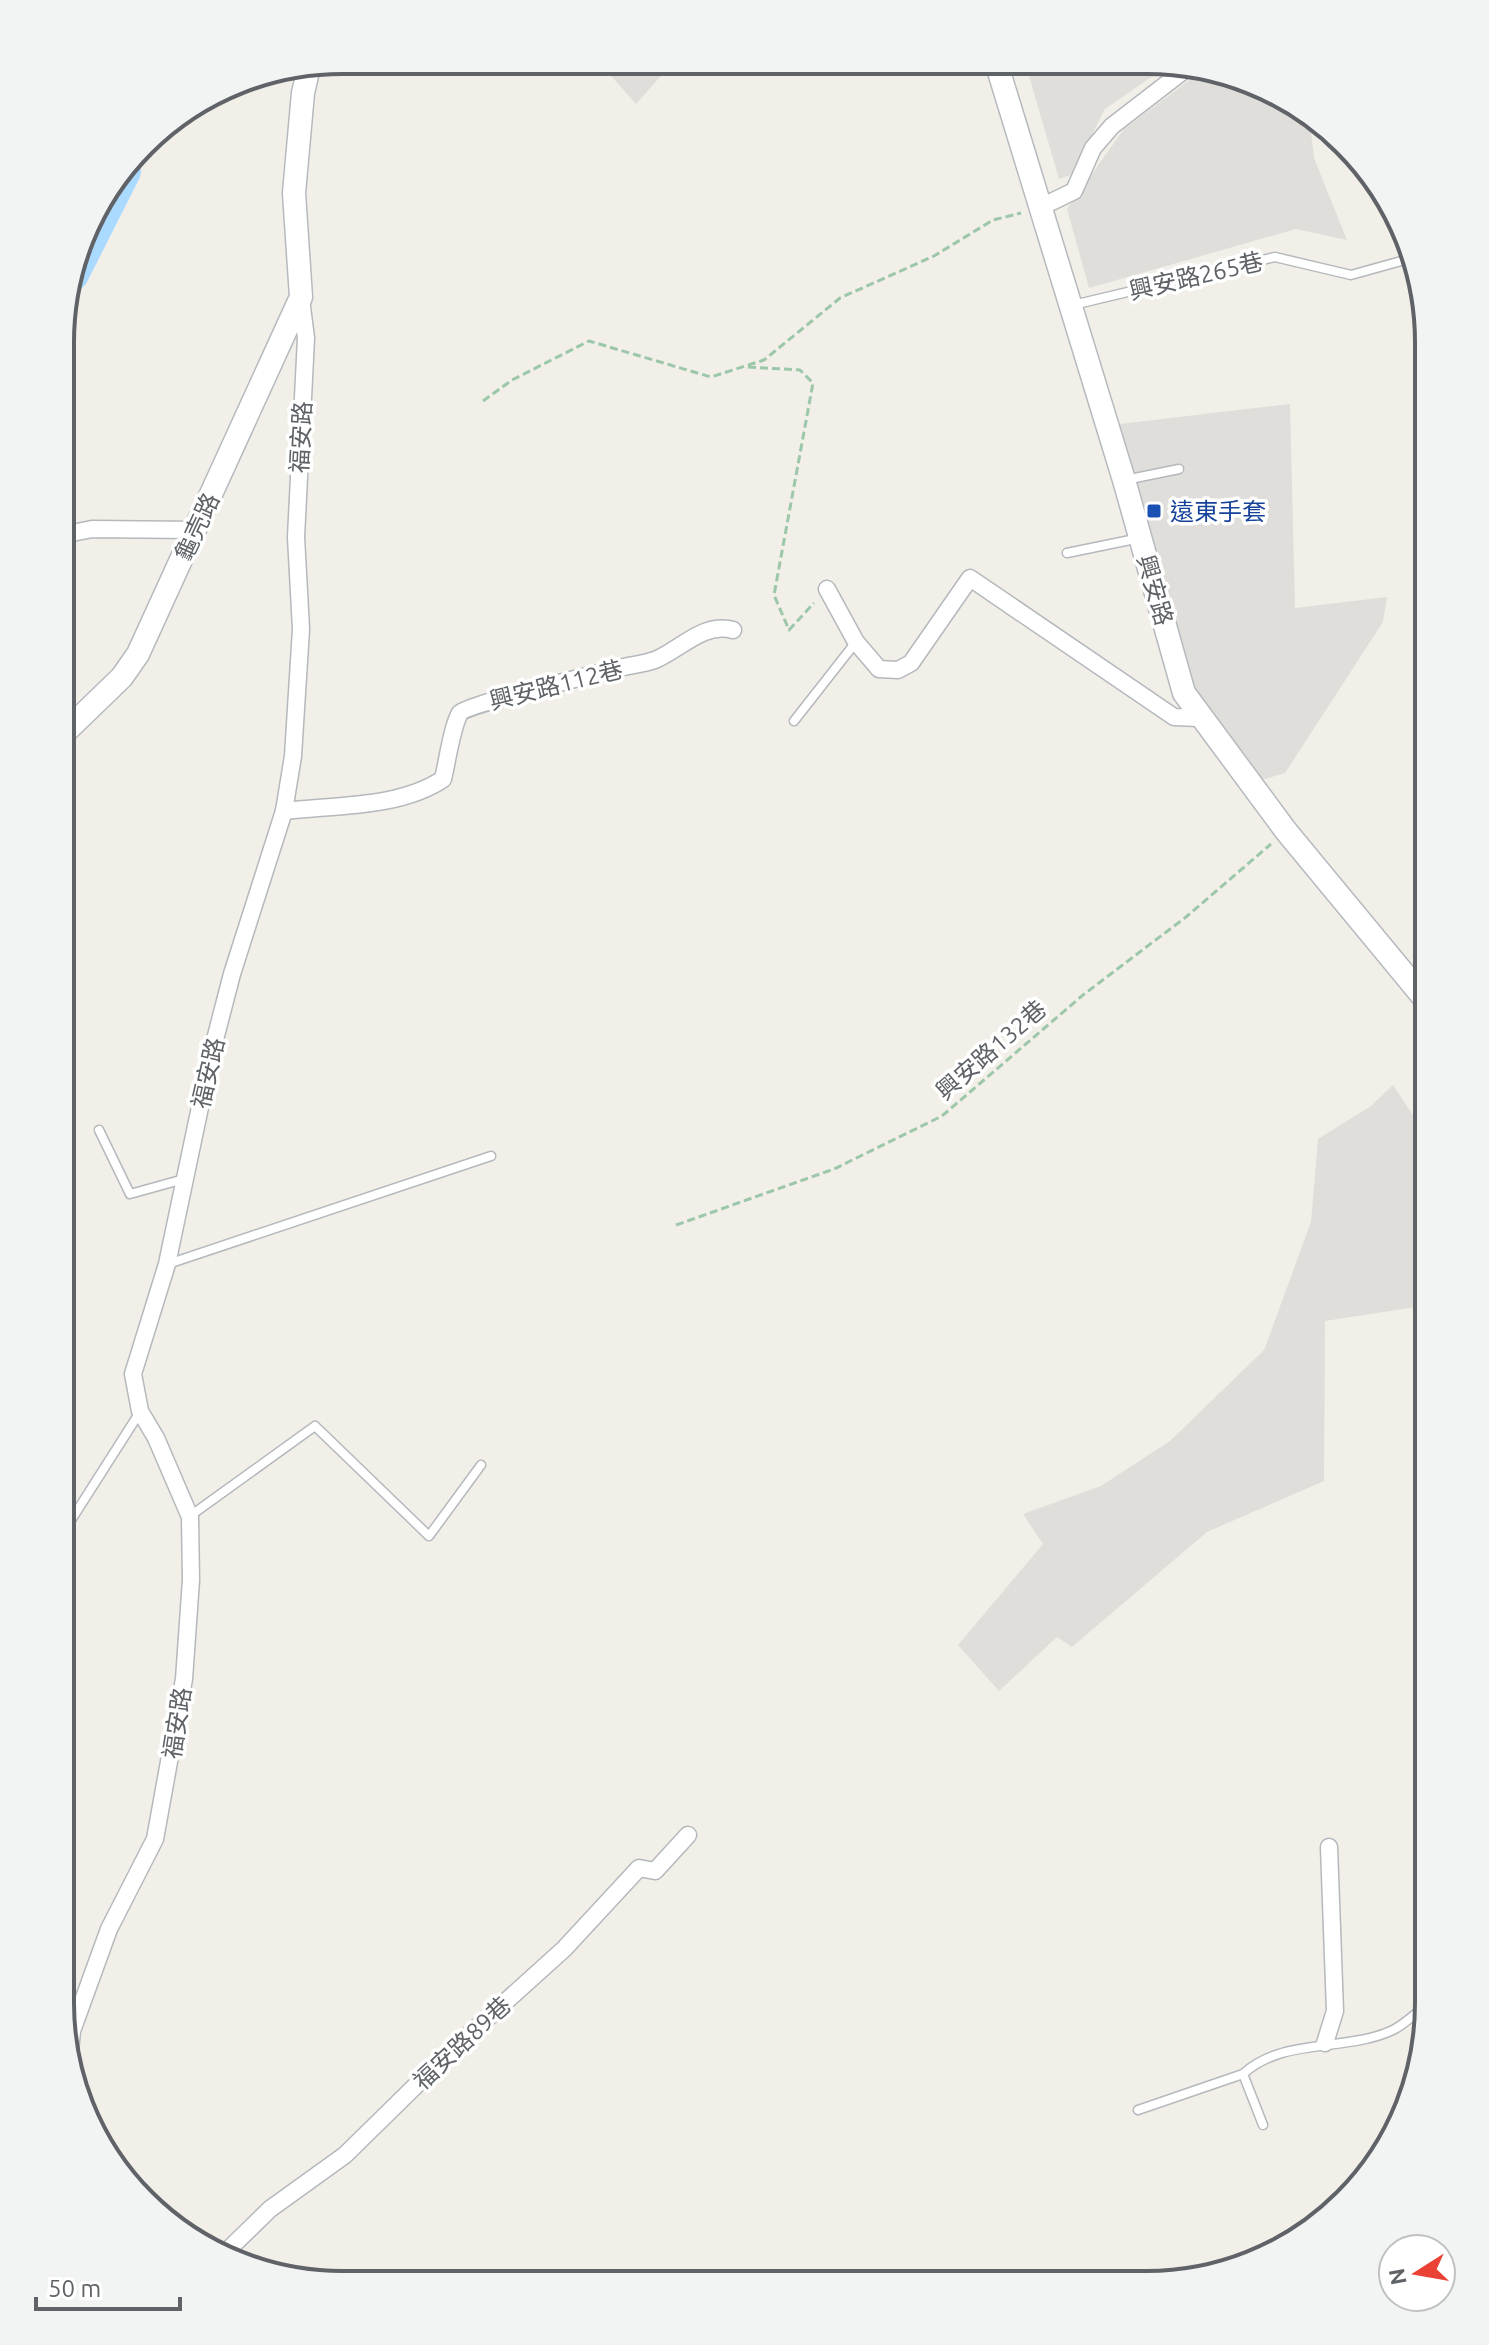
<svg xmlns="http://www.w3.org/2000/svg" width="1489" height="2345" viewBox="0 0 1489 2345" font-family="Ubuntu,'Noto Sans TC',sans-serif">
<style>
.industrial{fill:#e0deda}
.lines{fill:none;stroke-linecap:round;stroke-linejoin:round}
.river{stroke:#aadaff;stroke-width:34}
.lane-casing{stroke:#b5b8bc;stroke-width:11}
.street-casing{stroke:#b5b8bc;stroke-width:19}
.secondary-casing{stroke:#b6babf;stroke-width:25}
.path{stroke:#9cc7a9;stroke-width:3;stroke-dasharray:8 4;stroke-linecap:butt}
.lane{stroke:#fff;stroke-width:8}
.street{stroke:#fff;stroke-width:16}
.secondary{stroke:#fff;stroke-width:22}
.transit-dot{fill:#1a4fb4;stroke:#fff;stroke-width:3}
.labels{text-anchor:middle;dominant-baseline:central;stroke-width:7;stroke-linejoin:round;paint-order:stroke}
.street-label{font-size:24px;fill:#5f6368;stroke:#fff}
.transit-label{font-size:24px;fill:#164399;stroke:#fff;text-anchor:start}
.rim{fill:none;stroke:#5f6368;stroke-width:4}
</style>
<rect width="100%" height="100%" fill="#f1efe8"/>
<g class="industrial">
<path d="M 598,61 L 674,61 L 636,104 Z"/>
<path d="M 1025,62 L 1173,62 L 1105,109 L 1071,175 L 1059,179 Z"/>
<path d="M 1203,70 L 1309,114 L 1314,158 L 1347,240 L 1296,229 L 1089,288 L 1067,209 L 1124,129 Z"/>
<path d="M 1290,404 L 1295,608 L 1387,597 L 1383,622 L 1285,773 L 1255,782 L 1186,681 L 1111,425 Z"/>
<path d="M 1393,1085 L 1422,1129 L 1429,1126 L 1429,1305 L 1325,1321 L 1324,1481 L 1207,1532 L 1072,1647 L 1057,1637 L 999,1691 L 958,1645 L 1043,1544 L 1023,1514 L 1101,1486 L 1170,1441 L 1264,1350 L 1311,1222 L 1318,1139 L 1371,1106 Z"/>
</g>
<g class="lines">
<path class="river" d="M 72,274 L 124,171"/>
<defs>
<g id="lane">
<path d="M 1073,305 L 1275,257 L 1351,275 L 1412,258"/>
<path d="M 1125,480 L 1179,469"/>
<path d="M 1067,553 L 1140,538"/>
<path d="M 794,721 L 856,642"/>
<path d="M 99,1130 L 130,1194 L 184,1179"/>
<path d="M 168,1264 L 491,1156"/>
<path d="M 190,1516 L 315,1426 L 429,1536 L 481,1465"/>
<path d="M 61,1536 L 140,1412"/>
<path d="M 1422,1825 L 1428,1822"/>
<path d="M 1243,2074 L 1263,2125"/>
<path d="M 1138,2110 L 1243,2074 C 1283,2037 1347,2052 1393,2030 C 1405,2024 1417,2012 1428,2004"/>
</g>
<g id="street">
<path d="M 1039,208 L 1074,191 L 1093,148 L 1112,126 L 1191,65"/>
<path d="M 62,535 L 92,529 L 195,530"/>
<path d="M 827,589 L 856,642 L 879,669 L 898,670 L 911,663 L 970,578 L 1174,717 L 1200,718"/>
<path d="M 284,811 C 335,805 400,808 443,779 C 447,763 452,726 460,713 C 466,705 599,673 619,668 C 631,665 644,664 655,660 C 681,649 703,622 733,630"/>
<path d="M 1325,2043 L 1335,2011 L 1329,1847"/>
<path d="M 70,2051 L 72,2031 L 109,1929 L 155,1839 L 184,1679 L 191,1580 L 190,1517 L 156,1438 L 140,1411 L 133,1374 L 167,1264 L 211,1055 L 232,974 L 284,811 L 293,756 L 301,629 L 296,537 L 306,338 L 301,299"/>
<path d="M 228,2250 L 270,2209 L 345,2155 L 453,2049 L 564,1949 L 639,1868 L 655,1871 L 688,1835"/>
</g>
<g id="secondary">
<path d="M 996,62 L 1124,480 L 1184,693 L 1286,831 L 1429,1004"/>
<path d="M 62,735 L 122,677 L 138,654 L 301,297 L 294,193 L 303,93 L 309,67"/>
</g>
</defs>
<use href="#lane" class="lane-casing"/>
<use href="#street" class="street-casing"/>
<use href="#secondary" class="secondary-casing"/>
<g class="path">
<path d="M 748,367 L 800,370 L 813,383 L 774,595 L 789,630 L 814,603"/>
<path d="M 483,401 L 512,380 L 589,341 L 711,377 L 764,360 L 840,298 L 934,256 L 993,220 L 1021,213"/>
<path d="M 676,1225 L 834,1169 L 942,1116 L 1083,995 L 1186,917 L 1271,844"/>
</g>
<use href="#lane" class="lane"/>
<use href="#street" class="street"/>
<use href="#secondary" class="secondary"/>
</g>
<rect class="transit-dot" x="1146" y="503" width="16" height="16" rx="4"/>
<g class="labels">
<g class="street-label">
<text transform="translate(1196 276) rotate(-13)">興安路265巷</text>
<text transform="translate(301 437) rotate(-87)">福安路</text>
<text transform="translate(197 527) rotate(-65)">龜壳路</text>
<text transform="translate(1155 590) rotate(74)">興安路</text>
<text transform="translate(556 685) rotate(-14)">興安路112巷</text>
<text transform="translate(991 1050) rotate(-41)">興安路132巷</text>
<text transform="translate(208 1073) rotate(-77)">福安路</text>
<text transform="translate(177 1723) rotate(-81)">福安路</text>
<text transform="translate(462 2043) rotate(-43)">福安路89巷</text>
</g>
<g class="transit-label">
<text x="1170" y="511">遠東手套</text>
</g>
</g>
<path d="M0 0H1489V2345H0ZM342 74H1147A268 268 0 0 1 1415 342V2003A268 268 0 0 1 1147 2271H342A268 268 0 0 1 74 2003V342A268 268 0 0 1 342 74Z" fill="#f2f3f3" fill-rule="evenodd"/>
<path class="rim" d="M342 74H1147A268 268 0 0 1 1415 342V2003A268 268 0 0 1 1147 2271H342A268 268 0 0 1 74 2003V342A268 268 0 0 1 342 74Z"/>
<g transform="translate(1417 2273) rotate(259)"><circle r="38" fill="#ffffff" stroke="#bfc1c3" stroke-width="2"/>
<path d="M0-6L14 30L0 20L-14 30Z" fill="#ea4335"/>
<text y="-12" font-size="22" font-weight="bold" text-anchor="middle" fill="#5f6368">N</text>
</g>
<path d="M36 2297v12h144v-12" fill="none" stroke="#5f6368" stroke-width="4"/>
<text x="48" y="2297" font-size="24" fill="#5f6368" stroke="#ffffff" stroke-width="6" paint-order="stroke">50 m</text>
</svg>
